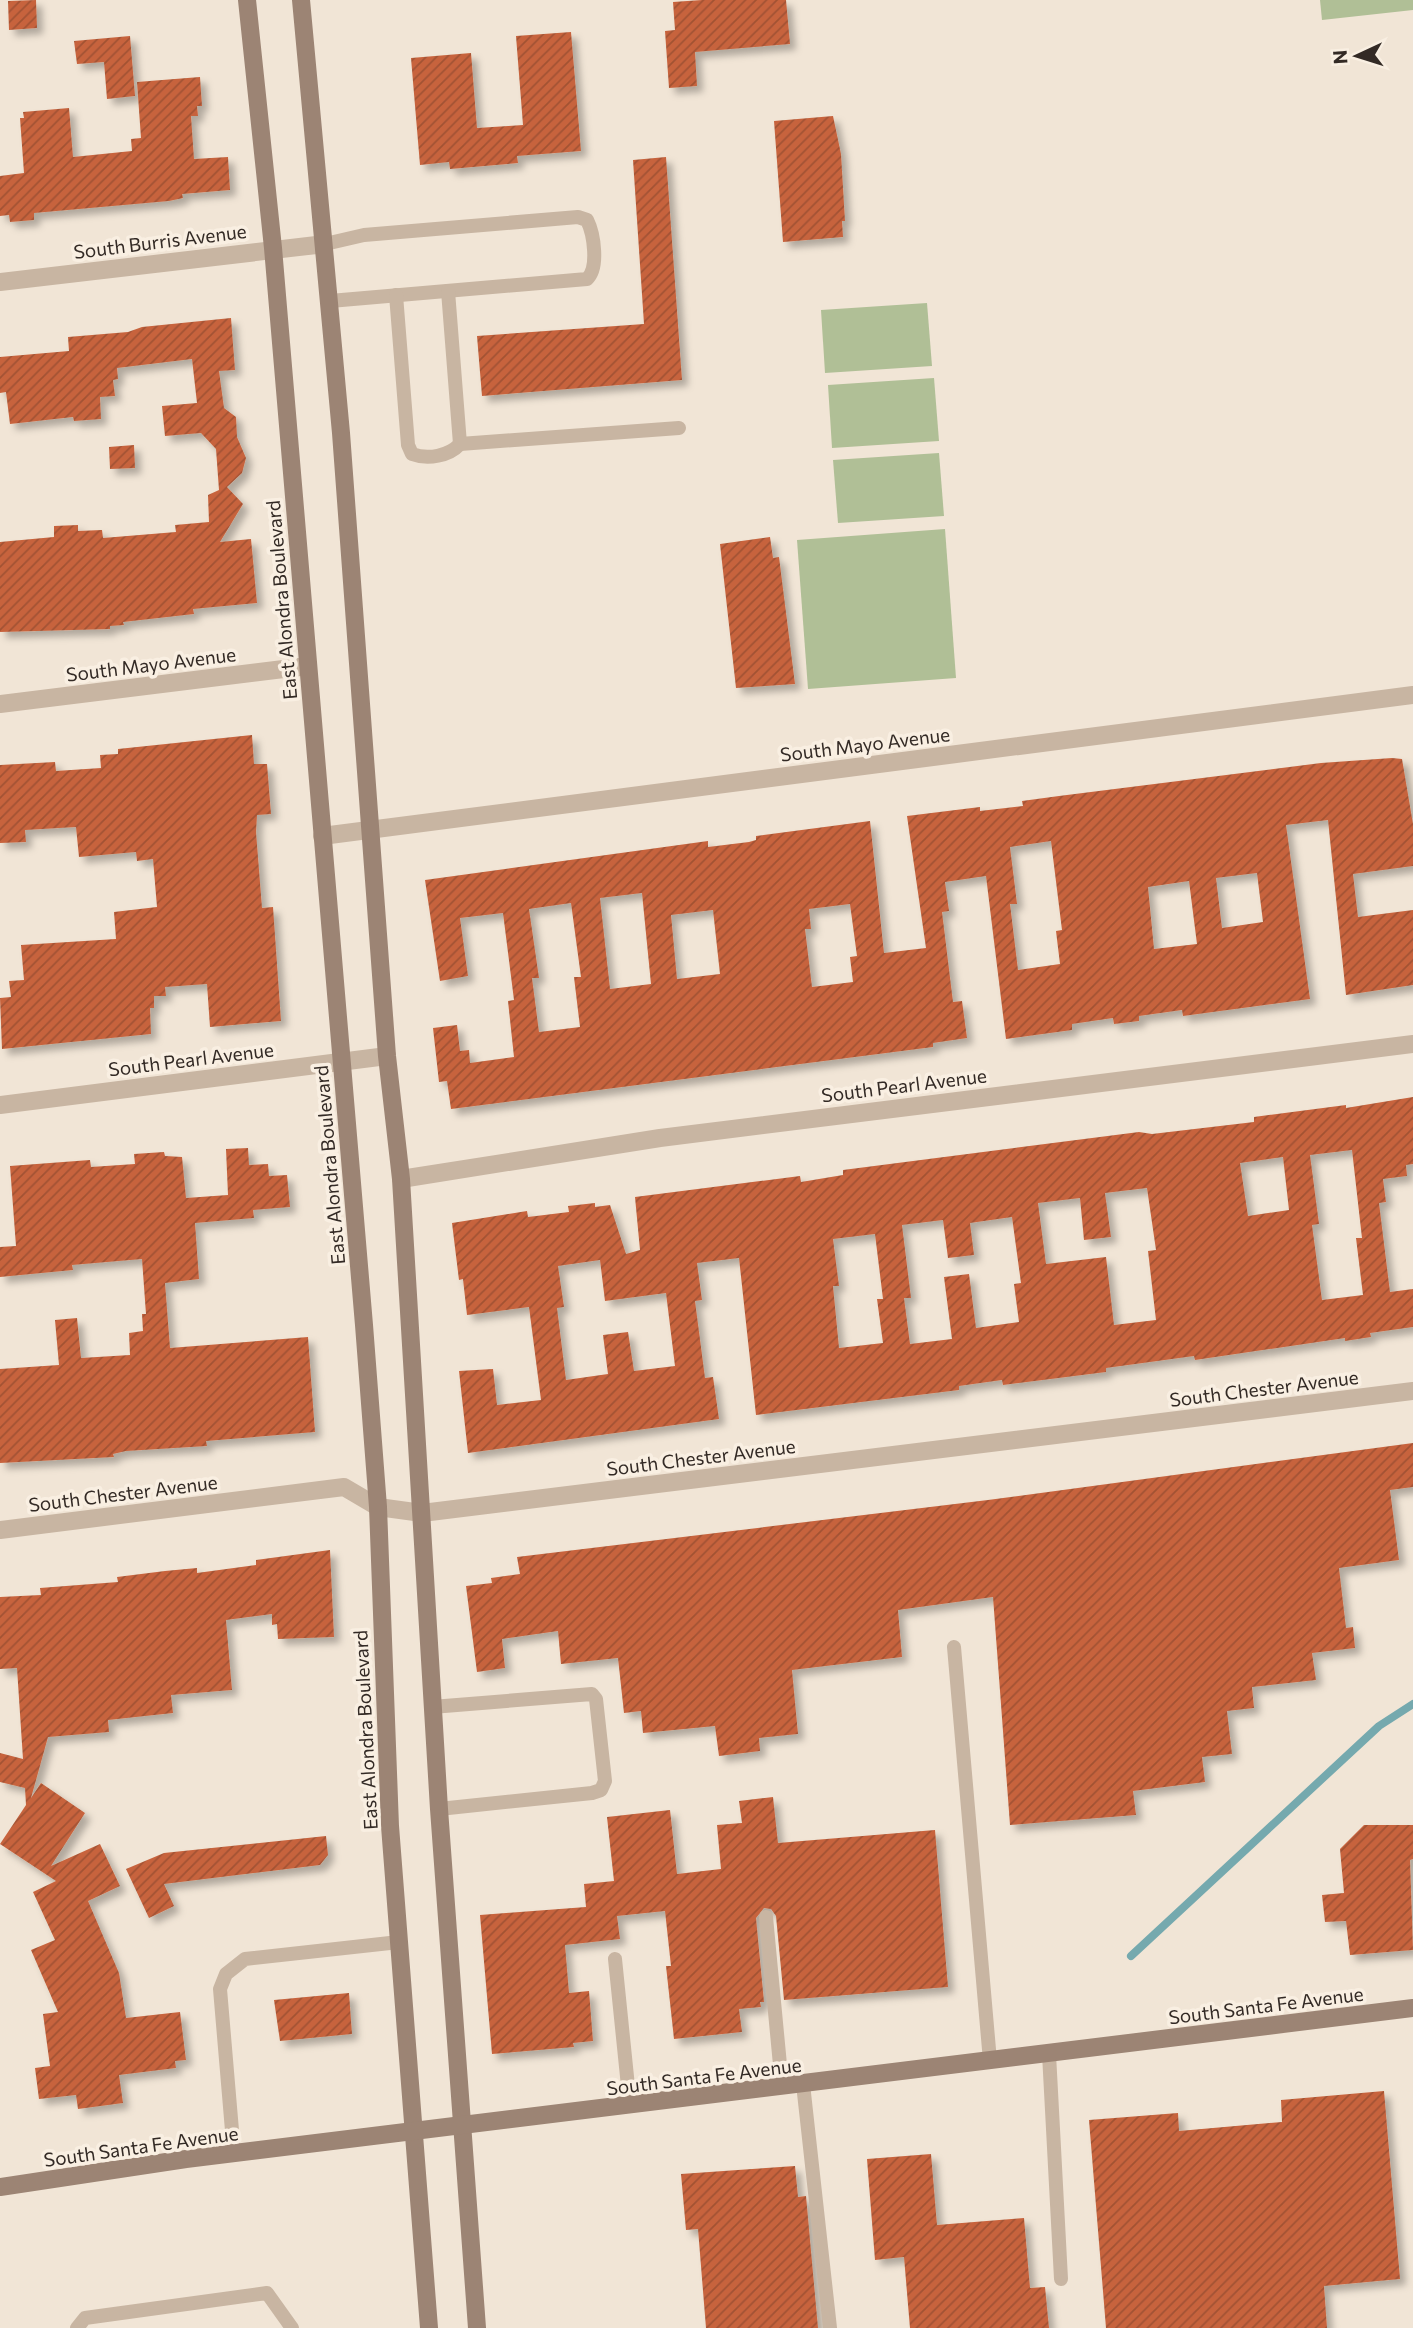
<svg xmlns="http://www.w3.org/2000/svg" width="1413" height="2328" viewBox="0 0 1413 2328" font-family="Commissioner,sans-serif">
<style>
.grass{fill:#b0bf96}
.lines{fill:none;stroke-linecap:round;stroke-linejoin:round}
.stream{stroke:#75a9ae;stroke-width:8}
.building{fill:url(#building-hatch);fill-rule:evenodd;filter:url(#shadow)}
.service{stroke:#c8b5a2;stroke-width:14}
.minor{stroke:#c8b5a2;stroke-width:18}
.secondary{stroke:#9c8474;stroke-width:18}
.labels{text-anchor:middle;dominant-baseline:central;stroke-width:7;stroke-linejoin:round;paint-order:stroke}
.street-label{font-size:19px;fill:#332a25;stroke:#f9efe2}
</style>
<defs>
<pattern id="building-hatch" width="6" height="6" patternUnits="userSpaceOnUse" patternTransform="scale(1.75)"><rect width="6" height="6" fill="#c7633d"/><path d="M-1 1l2-2M0 6l6-6M5 7l2-2" fill="none" stroke="#a25233"/></pattern>
<filter id="shadow"><feDropShadow dx="6" dy="6" stdDeviation="3.5" flood-color="#0004"/></filter>
</defs>
<rect width="100%" height="100%" fill="#f1e5d6"/>
<g class="grass">
<path d="M 1320,0 L 1413,0 L 1413,10 L 1322,20 Z"/>
<path d="M 927,303 L 932,366 L 825,373 L 821,310 Z"/>
<path d="M 934,378 L 939,441 L 832,448 L 828,385 Z"/>
<path d="M 939,453 L 944,516 L 838,523 L 833,460 Z"/>
<path d="M 945,529 L 956,678 L 808,689 L 797,540 Z"/>
</g>
<g class="lines">
<path class="stream" d="M 1131,1956 L 1379,1726 L 1413,1704"/>
</g>
<g class="building">
<path d="M 36,0 L 37,28 L 9,30 L 8,1 Z"/>
<path d="M 702,0 L 786,0 L 790,44 L 695,52 L 697,86 L 669,88 L 665,31 L 675,30 L 673,2 Z"/>
<path d="M 571,32 L 581,151 L 517,156 L 518,163 L 450,169 L 449,162 L 420,165 L 411,58 L 471,53 L 477,128 L 523,125 L 516,36 Z"/>
<path d="M 130,36 L 135,96 L 107,99 L 104,62 L 77,64 L 74,41 Z"/>
<path d="M 200,77 L 202,106 L 197,106 L 198,116 L 191,116 L 194,159 L 228,157 L 230,190 L 182,194 L 183,198 L 169,201 L 34,213 L 34,220 L 10,222 L 9,215 L 0,216 L 0,176 L 24,173 L 20,118 L 24,118 L 23,112 L 69,108 L 73,157 L 132,151 L 131,139 L 141,138 L 137,82 Z"/>
<path d="M 833,116 L 841,154 L 845,221 L 842,221 L 843,237 L 783,242 L 774,121 Z"/>
<path d="M 666,157 L 682,380 L 482,396 L 477,336 L 644,324 L 633,160 Z"/>
<path d="M 231,318 L 235,370 L 219,371 L 224,408 L 236,417 L 237,437 L 246,458 L 242,473 L 227,487 L 243,504 L 220,542 L 251,539 L 257,603 L 193,609 L 194,614 L 123,622 L 124,625 L 110,626 L 110,629 L 0,632 L 0,542 L 54,537 L 54,526 L 78,525 L 78,531 L 102,530 L 103,538 L 176,532 L 175,525 L 209,522 L 208,495 L 219,490 L 216,449 L 201,433 L 165,436 L 162,406 L 197,403 L 192,359 L 117,368 L 118,379 L 113,380 L 115,396 L 100,397 L 101,419 L 74,421 L 73,417 L 10,424 L 6,392 L 0,393 L 0,357 L 69,351 L 68,337 L 128,332 L 142,327 Z"/>
<path d="M 134,445 L 135,468 L 110,469 L 109,447 Z"/>
<path d="M 770,537 L 773,558 L 779,557 L 795,684 L 736,688 L 720,544 Z"/>
<path d="M 252,735 L 254,764 L 267,764 L 271,814 L 257,815 L 256,832 L 262,908 L 273,907 L 281,1021 L 210,1027 L 207,984 L 165,987 L 166,996 L 154,996 L 154,1008 L 150,1008 L 151,1034 L 2,1049 L 0,998 L 11,997 L 9,981 L 24,980 L 21,945 L 116,939 L 114,912 L 157,907 L 153,859 L 137,861 L 136,852 L 79,857 L 76,827 L 25,830 L 26,842 L 0,843 L 0,765 L 55,762 L 56,771 L 101,768 L 100,755 L 118,754 L 118,749 Z"/>
<path d="M 1392,758 L 1402,759 L 1413,824 L 1413,866 L 1353,874 L 1358,917 L 1413,910 L 1413,985 L 1346,995 L 1328,820 L 1286,825 L 1310,999 L 1183,1016 L 1182,1010 L 1139,1016 L 1139,1021 L 1114,1024 L 1113,1018 L 1072,1024 L 1072,1030 L 1006,1039 L 986,876 L 945,882 L 949,911 L 942,912 L 953,1002 L 962,1001 L 967,1038 L 933,1043 L 933,1047 L 451,1109 L 447,1081 L 439,1082 L 433,1028 L 457,1025 L 460,1051 L 469,1050 L 470,1063 L 514,1057 L 508,1001 L 514,1000 L 503,913 L 460,918 L 468,976 L 440,981 L 425,880 L 708,841 L 708,847 L 749,842 L 756,840 L 756,836 L 870,821 L 884,953 L 926,948 L 907,816 L 980,807 L 980,811 L 1023,806 L 1022,801 L 1059,796 L 1321,763 ZM 1051,841 L 1062,930 L 1056,931 L 1060,964 L 1018,970 L 1010,904 L 1017,904 L 1010,847 ZM 1257,873 L 1263,922 L 1222,928 L 1216,878 ZM 1189,881 L 1197,944 L 1154,949 L 1148,887 ZM 642,893 L 651,984 L 610,989 L 600,898 ZM 571,903 L 581,977 L 574,977 L 580,1027 L 539,1032 L 532,978 L 539,978 L 529,909 ZM 850,904 L 857,956 L 850,957 L 853,982 L 812,987 L 805,929 L 811,929 L 809,909 ZM 713,910 L 720,974 L 677,979 L 671,915 Z"/>
<path d="M 1413,1097 L 1413,1164 L 1406,1165 L 1407,1176 L 1383,1179 L 1386,1202 L 1379,1203 L 1390,1292 L 1413,1289 L 1413,1327 L 1370,1333 L 1371,1337 L 1345,1341 L 1345,1338 L 1195,1360 L 1194,1356 L 1106,1368 L 1106,1372 L 1003,1385 L 1002,1380 L 959,1386 L 959,1390 L 756,1415 L 739,1258 L 697,1263 L 702,1300 L 695,1301 L 705,1378 L 713,1377 L 719,1419 L 468,1453 L 459,1371 L 493,1369 L 497,1405 L 541,1400 L 529,1307 L 467,1315 L 463,1279 L 459,1280 L 452,1223 L 527,1211 L 528,1217 L 569,1212 L 568,1206 L 595,1203 L 595,1207 L 610,1205 L 626,1254 L 640,1250 L 635,1197 L 800,1176 L 801,1182 L 843,1175 L 843,1170 L 1139,1132 L 1152,1134 L 1254,1122 L 1254,1117 L 1346,1105 L 1346,1108 ZM 1352,1150 L 1362,1238 L 1356,1238 L 1363,1295 L 1322,1300 L 1312,1225 L 1319,1224 L 1310,1155 ZM 1283,1157 L 1289,1210 L 1248,1216 L 1240,1163 ZM 1147,1188 L 1156,1250 L 1148,1251 L 1156,1320 L 1114,1325 L 1106,1257 L 1046,1264 L 1038,1203 L 1080,1198 L 1084,1240 L 1111,1237 L 1105,1193 ZM 1012,1217 L 1021,1283 L 1014,1284 L 1019,1322 L 976,1328 L 969,1274 L 944,1277 L 952,1339 L 910,1344 L 904,1298 L 911,1298 L 902,1225 L 943,1220 L 948,1258 L 974,1255 L 970,1223 ZM 875,1234 L 883,1299 L 877,1299 L 883,1343 L 839,1348 L 833,1286 L 839,1286 L 833,1239 ZM 600,1260 L 605,1301 L 666,1293 L 675,1366 L 634,1371 L 628,1332 L 603,1335 L 608,1374 L 566,1380 L 557,1308 L 564,1307 L 558,1266 Z"/>
<path d="M 248,1148 L 249,1165 L 268,1164 L 269,1176 L 287,1175 L 290,1207 L 253,1210 L 254,1218 L 195,1223 L 199,1279 L 165,1283 L 170,1348 L 308,1337 L 315,1432 L 206,1441 L 207,1446 L 126,1451 L 113,1454 L 114,1457 L 0,1463 L 0,1369 L 59,1365 L 55,1320 L 77,1318 L 81,1358 L 130,1355 L 129,1333 L 143,1331 L 142,1314 L 146,1314 L 142,1259 L 72,1265 L 73,1270 L 0,1277 L 0,1247 L 16,1246 L 10,1166 L 90,1160 L 91,1167 L 135,1164 L 134,1154 L 164,1152 L 165,1156 L 182,1157 L 186,1198 L 228,1195 L 226,1149 Z"/>
<path d="M 1413,1443 L 1413,1487 L 1390,1490 L 1399,1560 L 1339,1568 L 1346,1628 L 1353,1627 L 1355,1648 L 1312,1653 L 1316,1680 L 1252,1687 L 1254,1708 L 1227,1711 L 1232,1754 L 1202,1757 L 1205,1782 L 1133,1791 L 1136,1815 L 1010,1825 L 993,1597 L 898,1610 L 902,1657 L 792,1670 L 798,1734 L 759,1738 L 760,1751 L 719,1756 L 715,1726 L 643,1733 L 641,1711 L 624,1713 L 618,1658 L 561,1664 L 558,1631 L 502,1639 L 505,1668 L 477,1672 L 466,1586 L 492,1583 L 491,1578 L 520,1574 L 517,1557 L 988,1500 Z"/>
<path d="M 330,1550 L 334,1637 L 278,1639 L 277,1624 L 272,1625 L 272,1614 L 226,1620 L 232,1690 L 171,1695 L 173,1713 L 108,1720 L 109,1732 L 48,1737 L 31,1798 L 41,1783 L 85,1813 L 51,1866 L 100,1844 L 120,1886 L 88,1901 L 119,1973 L 126,2018 L 180,2012 L 186,2060 L 175,2061 L 176,2068 L 119,2075 L 123,2103 L 78,2109 L 76,2095 L 39,2099 L 35,2068 L 50,2066 L 43,2014 L 58,2012 L 31,1950 L 55,1940 L 33,1892 L 56,1881 L 0,1844 L 26,1805 L 25,1788 L 0,1782 L 0,1753 L 23,1759 L 17,1668 L 0,1669 L 0,1597 L 41,1595 L 40,1588 L 118,1582 L 117,1577 L 165,1571 L 197,1568 L 197,1573 L 256,1565 L 256,1560 Z"/>
<path d="M 773,1797 L 778,1843 L 935,1830 L 948,1987 L 784,2000 L 776,1916 L 771,1909 L 764,1908 L 756,1918 L 764,2002 L 760,2002 L 761,2007 L 739,2009 L 742,2032 L 674,2039 L 666,1966 L 671,1966 L 665,1911 L 617,1916 L 620,1939 L 565,1945 L 569,1993 L 589,1991 L 593,2041 L 573,2043 L 574,2047 L 492,2054 L 480,1915 L 586,1907 L 584,1884 L 614,1881 L 607,1817 L 670,1810 L 677,1874 L 721,1869 L 717,1825 L 742,1823 L 739,1801 Z"/>
<path d="M 1364,1825 L 1413,1825 L 1413,1859 L 1410,1860 L 1413,1950 L 1350,1955 L 1346,1921 L 1325,1922 L 1322,1895 L 1344,1893 L 1340,1849 Z"/>
<path d="M 326,1836 L 328,1855 L 320,1865 L 164,1884 L 174,1906 L 149,1918 L 126,1869 L 164,1853 Z"/>
<path d="M 349,1993 L 352,2034 L 280,2041 L 274,2000 Z"/>
<path d="M 1384,2091 L 1400,2279 L 1324,2286 L 1327,2328 L 1106,2328 L 1089,2120 L 1178,2113 L 1179,2131 L 1282,2122 L 1281,2100 Z"/>
<path d="M 931,2154 L 937,2225 L 1024,2218 L 1030,2288 L 1045,2287 L 1049,2328 L 910,2328 L 904,2257 L 875,2260 L 867,2159 Z"/>
<path d="M 795,2166 L 798,2197 L 806,2196 L 818,2328 L 706,2328 L 698,2229 L 686,2230 L 681,2174 Z"/>
</g>
<g class="lines">
<g class="service">
<path d="M 325,244 L 364,235 L 578,217 L 587,220 C 594,234 599,268 587,279 L 330,301"/>
<path d="M 396,295 L 408,445 L 412,454 C 428,460 449,456 460,444 L 448,291"/>
<path d="M 460,444 L 679,428"/>
<path d="M 954,1647 L 990,2061"/>
<path d="M 432,1707 L 592,1694 L 596,1699 L 605,1781 L 601,1790 L 592,1793 L 439,1809"/>
<path d="M 766,1917 L 782,2086"/>
<path d="M 615,1959 L 630,2106"/>
<path d="M 1049,2054 L 1061,2279"/>
<path d="M 803,2084 L 830,2328"/>
<path d="M 234,2154 L 220,1989 L 226,1974 L 245,1959 L 399,1942"/>
<path d="M 77,2328 L 85,2318 L 267,2293 L 292,2328"/>
</g>
<g class="minor">
<path d="M 0,282 L 325,244"/>
<path d="M 0,704 L 308,666"/>
<path d="M 322,836 L 1413,695"/>
<path d="M 0,1105 L 387,1056"/>
<path d="M 401,1179 L 660,1138 L 1413,1044"/>
<path d="M 0,1530 L 344,1487 L 378,1507 L 422,1513 L 1413,1391"/>
</g>
<g class="secondary">
<path d="M 247,0 L 273,248 L 364,1325 L 378,1507 L 390,1826 L 429,2328"/>
<path d="M 301,0 L 341,433 L 387,1056 L 401,1179 L 439,1809 L 477,2328"/>
<path d="M 0,2187 L 186,2159 L 1413,2008"/>
</g>
</g>
<g class="labels">
<g class="street-label">
<text transform="translate(160 241) rotate(-7)">South Burris Avenue</text>
<text transform="translate(281 600) rotate(-95)">East Alondra Boulevard</text>
<text transform="translate(151 664) rotate(-7)">South Mayo Avenue</text>
<text transform="translate(865 744) rotate(-7)">South Mayo Avenue</text>
<text transform="translate(191 1059) rotate(-7)">South Pearl Avenue</text>
<text transform="translate(904 1085) rotate(-7)">South Pearl Avenue</text>
<text transform="translate(329 1165) rotate(-95)">East Alondra Boulevard</text>
<text transform="translate(1264 1388) rotate(-7)">South Chester Avenue</text>
<text transform="translate(701 1457) rotate(-7)">South Chester Avenue</text>
<text transform="translate(123 1493) rotate(-7)">South Chester Avenue</text>
<text transform="translate(365 1730) rotate(-93)">East Alondra Boulevard</text>
<text transform="translate(1266 2005) rotate(-7)">South Santa Fe Avenue</text>
<text transform="translate(704 2076) rotate(-7)">South Santa Fe Avenue</text>
<text transform="translate(141 2146) rotate(-8)">South Santa Fe Avenue</text>
</g>
</g>
<g transform="translate(1357 56) rotate(266)" stroke="#f9efe2" stroke-width="5" paint-order="stroke">
<path d="M0-5L12 26L0 18L-12 26Z" fill="#332a25"/>
<text y="-10" font-size="19" font-weight="bold" text-anchor="middle" fill="#332a25">N</text>
</g>
</svg>
